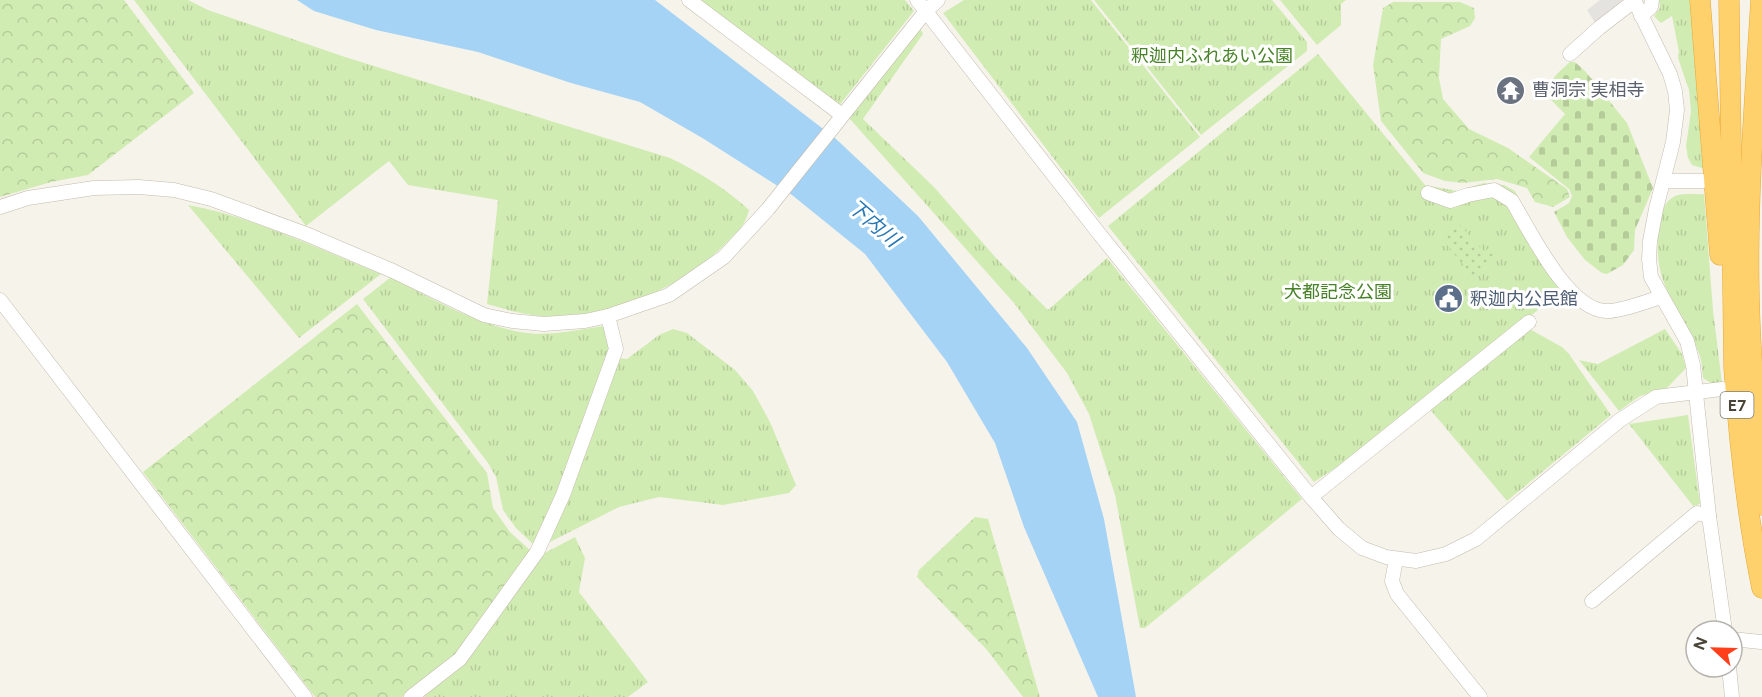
<svg xmlns="http://www.w3.org/2000/svg" width="1762" height="697" viewBox="0 0 1762 697" font-family="Figtree,'Noto Sans JP',sans-serif">
<style>
.grass{fill:url(#grass-tufts)}
.forest{fill:url(#forest-crowns)}
.cemetery{fill:url(#cemetery-stones)}
.garden{fill:url(#garden-dots)}
.parking{fill:#e5e3df}
.water{fill:#a5d3f5}
.lines{fill:none;stroke-linecap:round;stroke-linejoin:round}
.minor-casing{stroke:#c3bbad;stroke-width:15}
.highway-casing{stroke:#e6a835;stroke-width:21}
.minor{stroke:#fff;stroke-width:14}
.highway{stroke:#ffd16d;stroke-width:20}
.labels{text-anchor:middle;dominant-baseline:central;stroke-width:6;stroke-linejoin:round;paint-order:stroke}
.shield{fill:#fff;stroke:#817c74;stroke-width:1.5}
.shield-label{font-size:16px;font-weight:bold;fill:#4b4438}
.park-label{font-size:18px;fill:#488227;stroke:#fff}
.worship-label{font-size:18px;fill:#5b616d;stroke:#fff;text-anchor:start}
.service-label{font-size:18px;fill:#4e5e75;stroke:#fff;text-anchor:start}
.water-label{font-size:20px;font-style:italic;fill:#2978b6;stroke:#fff}
</style>
<defs>
<pattern id="grass-tufts" width="24" height="20" patternUnits="userSpaceOnUse" patternTransform="scale(1.5)"><rect width="24" height="20" fill="#d1ecb2"/><path d="M3 7l-1-3M5 7V3M7 7l1-3M15 17l-1-3M17 17v-4M19 17l1-3" fill="none" stroke="#b5cc9a"/></pattern>
<pattern id="forest-crowns" width="20" height="18" patternUnits="userSpaceOnUse" patternTransform="scale(1.5)"><rect width="20" height="18" fill="#d1ecb2"/><path d="M2 6a3 3 0 1 1 6 0M12 15a3 3 0 1 1 6 0" fill="none" stroke="#b5cc9a"/></pattern>
<pattern id="cemetery-stones" width="16" height="16" patternUnits="userSpaceOnUse" patternTransform="scale(1.5)"><rect width="16" height="16" fill="#d1ecb2"/><path d="M2 7V4a2 2 0 0 1 4 0v3zM10 15v-3a2 2 0 0 1 4 0v3z" fill="#b5cc9a"/></pattern>
<pattern id="garden-dots" width="8" height="8" patternUnits="userSpaceOnUse" patternTransform="scale(1.5)"><rect width="8" height="8" fill="#d1ecb2"/><path d="M2 2h.1M6 6h.1" fill="none" stroke="#b5cc9a" stroke-width="1.8" stroke-linecap="round"/></pattern>
</defs>
<rect width="100%" height="100%" fill="#f6f3eb"/>
<g class="grass">
<path d="M 134,0 L 188,0 L 208,10 L 345,57 L 670,158 C 699,172 725,188 749,210 C 745,226 738,231 726,243 C 686,285 625,310 568,316 C 539,319 514,312 487,304 L 498,200 L 408,185 L 389,161 L 306,226 Z"/>
<path d="M 696,0 L 905,0 L 914,11 L 838,107 Z"/>
<path d="M 964,0 L 1091,0 L 1200,137 L 1099,218 L 943,13 Z"/>
<path d="M 1094,0 L 1272,0 L 1307,42 L 1307,51 L 1201,135 Z"/>
<path d="M 1280,0 L 1346,0 L 1341,4 L 1341,25 L 1317,45 Z"/>
<path d="M 1659,0 L 1691,0 L 1705,169 L 1692,165 L 1688,158 L 1686,146 L 1691,111 L 1689,90 L 1678,58 L 1679,52 L 1672,16 L 1661,23 L 1654,16 L 1660,8 Z"/>
<path d="M 920,28 L 923,34 L 863,119 L 934,187 L 996,258 L 1048,310 L 1107,258 L 1302,499 L 1145,628 L 1140,628 L 1115,495 L 1089,414 L 1067,373 L 1014,303 L 849,118 Z"/>
<path d="M 1318,54 L 1425,185 L 1457,191 L 1484,183 L 1504,185 L 1515,191 L 1542,244 L 1569,285 L 1372,444 L 1314,482 L 1108,226 Z"/>
<path d="M 1704,194 L 1713,310 L 1722,383 L 1714,385 L 1703,378 C 1702,369 1702,359 1698,351 C 1678,301 1651,286 1659,226 C 1660,217 1663,203 1672,198 C 1680,192 1694,195 1704,194 Z"/>
<path d="M 188,205 C 255,217 318,249 381,274 L 299,338 Z"/>
<path d="M 391,277 C 432,299 474,323 520,332 C 547,337 576,330 603,326 L 610,342 L 610,352 L 571,459 L 535,546 L 516,528 L 503,510 L 496,477 L 488,463 L 363,299 Z"/>
<path d="M 1526,327 L 1562,347 L 1569,354 L 1611,415 L 1507,501 L 1428,407 Z"/>
<path d="M 673,329 L 687,333 L 735,370 L 753,391 L 770,422 L 796,485 L 789,493 L 723,505 L 659,497 L 619,507 L 550,542 L 618,358 L 627,359 L 659,335 Z"/>
<path d="M 1665,329 L 1682,354 L 1686,368 L 1667,388 L 1640,396 L 1619,411 L 1579,360 L 1598,364 Z"/>
<path d="M 1688,415 L 1700,504 L 1693,506 L 1629,424 Z"/>
<path d="M 575,537 L 585,558 L 579,592 L 648,682 L 628,697 L 425,697 L 423,695 L 539,556 Z"/>
</g>
<g class="forest">
<path d="M 0,0 L 124,0 L 194,93 L 88,175 L 51,182 L 0,197 Z"/>
<path d="M 1393,2 L 1460,2 L 1474,8 L 1475,18 L 1470,26 L 1441,39 L 1439,78 L 1443,99 L 1469,129 L 1508,148 L 1567,189 L 1570,197 L 1553,207 L 1535,202 L 1527,188 L 1497,179 L 1463,183 L 1445,181 L 1423,173 L 1381,121 L 1373,65 L 1383,8 Z"/>
<path d="M 357,304 L 487,473 L 493,508 L 510,532 L 532,552 L 456,656 L 402,697 L 315,697 L 143,472 Z"/>
<path d="M 975,517 L 988,519 L 1040,697 L 1023,697 L 987,650 L 917,577 L 919,570 Z"/>
</g>
<path class="cemetery" d="M 1570,62 L 1575,62 L 1586,72 L 1627,123 L 1653,188 L 1635,230 L 1634,250 L 1623,265 L 1607,274 L 1602,273 L 1585,260 L 1567,237 L 1554,212 L 1569,203 L 1572,196 L 1569,189 L 1529,157 L 1565,114 L 1547,96 C 1548,80 1559,72 1570,62 Z"/>
<path class="garden" d="M 1460,225 L 1484,252 L 1492,245 L 1496,254 L 1494,259 L 1473,277 L 1442,239 Z"/>
<path class="parking" d="M 1600,0 L 1624,0 L 1596,24 L 1587,10 Z"/>
<path class="water" d="M 297,0 L 655,0 L 835,138 L 918,216 L 1027,348 L 1077,422 L 1104,519 L 1136,697 L 1098,697 L 1024,527 L 995,443 L 947,362 L 865,254 L 792,195 L 704,139 L 640,102 L 571,83 L 478,52 L 376,30 L 314,11 Z"/>
<g class="lines">
<defs>
<g id="minor">
<path d="M 689,0 L 842,115"/>
<path d="M 917,0 L 1097,231 L 1311,497 L 1339,529 L 1362,548 L 1386,557 L 1416,561 L 1446,554 L 1476,539 L 1620,420 L 1656,397 L 1722,389"/>
<path d="M 1634,0 L 1670,74 L 1675,91 L 1677,110 L 1673,142 L 1656,209 L 1650,241 L 1649,259 L 1651,277 L 1687,341 L 1693,365 L 1709,516 L 1725,631"/>
<path d="M 1641,16 L 1651,7 L 1652,0"/>
<path d="M 1570,54 L 1599,28 L 1634,1"/>
<path d="M 1664,181 L 1703,181"/>
<path d="M 1428,193 L 1450,201 L 1468,195 L 1494,190 L 1512,201 C 1530,231 1568,310 1606,311 C 1619,312 1648,301 1661,297"/>
<path d="M 0,207 L 28,198 L 94,188 L 139,187 L 174,190 L 211,199 L 306,234 L 393,271 L 484,315 L 512,321 L 544,324 L 585,321 L 608,316 L 669,295 L 724,257 L 768,209 L 926,11 L 938,0"/>
<path d="M 0,300 L 305,697"/>
<path d="M 1311,497 L 1529,322"/>
<path d="M 1396,559 L 1392,581 L 1397,594 L 1480,697"/>
<path d="M 1592,601 L 1697,513 L 1709,516"/>
<path d="M 1732,639 L 1761,642"/>
<path d="M 1729,667 L 1732,697"/>
<path d="M 411,697 L 460,659 L 537,552 L 563,495 L 616,349 L 608,316"/>
</g>
<g id="highway">
<path d="M 1700,0 L 1720,255"/>
<path d="M 1729,0 L 1734,368 C 1739,442 1747,516 1762,588"/>
<path d="M 1761,0 C 1755,97 1747,195 1749,292 C 1750,352 1755,410 1762,470"/>
<path d="M 1757,471 L 1762,505"/>
</g>
</defs>
<use href="#minor" class="minor-casing"/>
<use href="#highway" class="highway-casing"/>
<use href="#minor" class="minor"/>
<use href="#highway" class="highway"/>
</g>
<defs>
<symbol id="temple-disc" viewBox="-11 -11 22 22"><circle r="9.5" fill="#6b7280" stroke="#fff"/><path d="M0-6L5-2H3V0L6.5 2.5H4V6H1.5V3h-3V6H-4V2.5H-6.5L-3 0V-2H-5Z" fill="#fff"/></symbol>
<symbol id="civic-disc" viewBox="-11 -11 22 22"><circle r="9.5" fill="#5c6f8a" stroke="#fff"/><path d="M-.6-6.5H3V-4.5H.6V-3L4-1V1h2V6H-6V1h2V-1L-.6-3ZM-1.2 2.5V6h2.4V2.5Z" fill="#fff"/></symbol>
</defs>
<g fill-rule="evenodd">
<use href="#temple-disc" x="1494" y="74" width="33" height="33"/>
<use href="#civic-disc" x="1432" y="282" width="33" height="33"/>
</g>
<g class="labels">
<rect class="shield" x="1720.5" y="392" width="33" height="26" rx="4.5"/>
<g class="shield-label">
<text x="1737" y="405">E7</text>
</g>
<g class="park-label">
<text x="1212" y="56">釈迦内ふれあい公園</text>
<text x="1338" y="292">犬都記念公園</text>
</g>
<g class="worship-label">
<text x="1532" y="90">曹洞宗 実相寺</text>
</g>
<g class="service-label">
<text x="1470" y="299">釈迦内公民館</text>
</g>
<g class="water-label">
<text transform="translate(874 223) rotate(41)">下内川</text>
</g>
</g>
<g transform="translate(1714 649) rotate(292)"><circle r="28" fill="#ffffff" stroke="#b7b4af" stroke-width="1.5"/>
<path d="M0-4.5L10 22L0 15L-10 22Z" fill="#ff3f19"/>
<text y="-9" font-size="16" font-weight="bold" text-anchor="middle" fill="#4b4438">N</text>
</g>
</svg>
